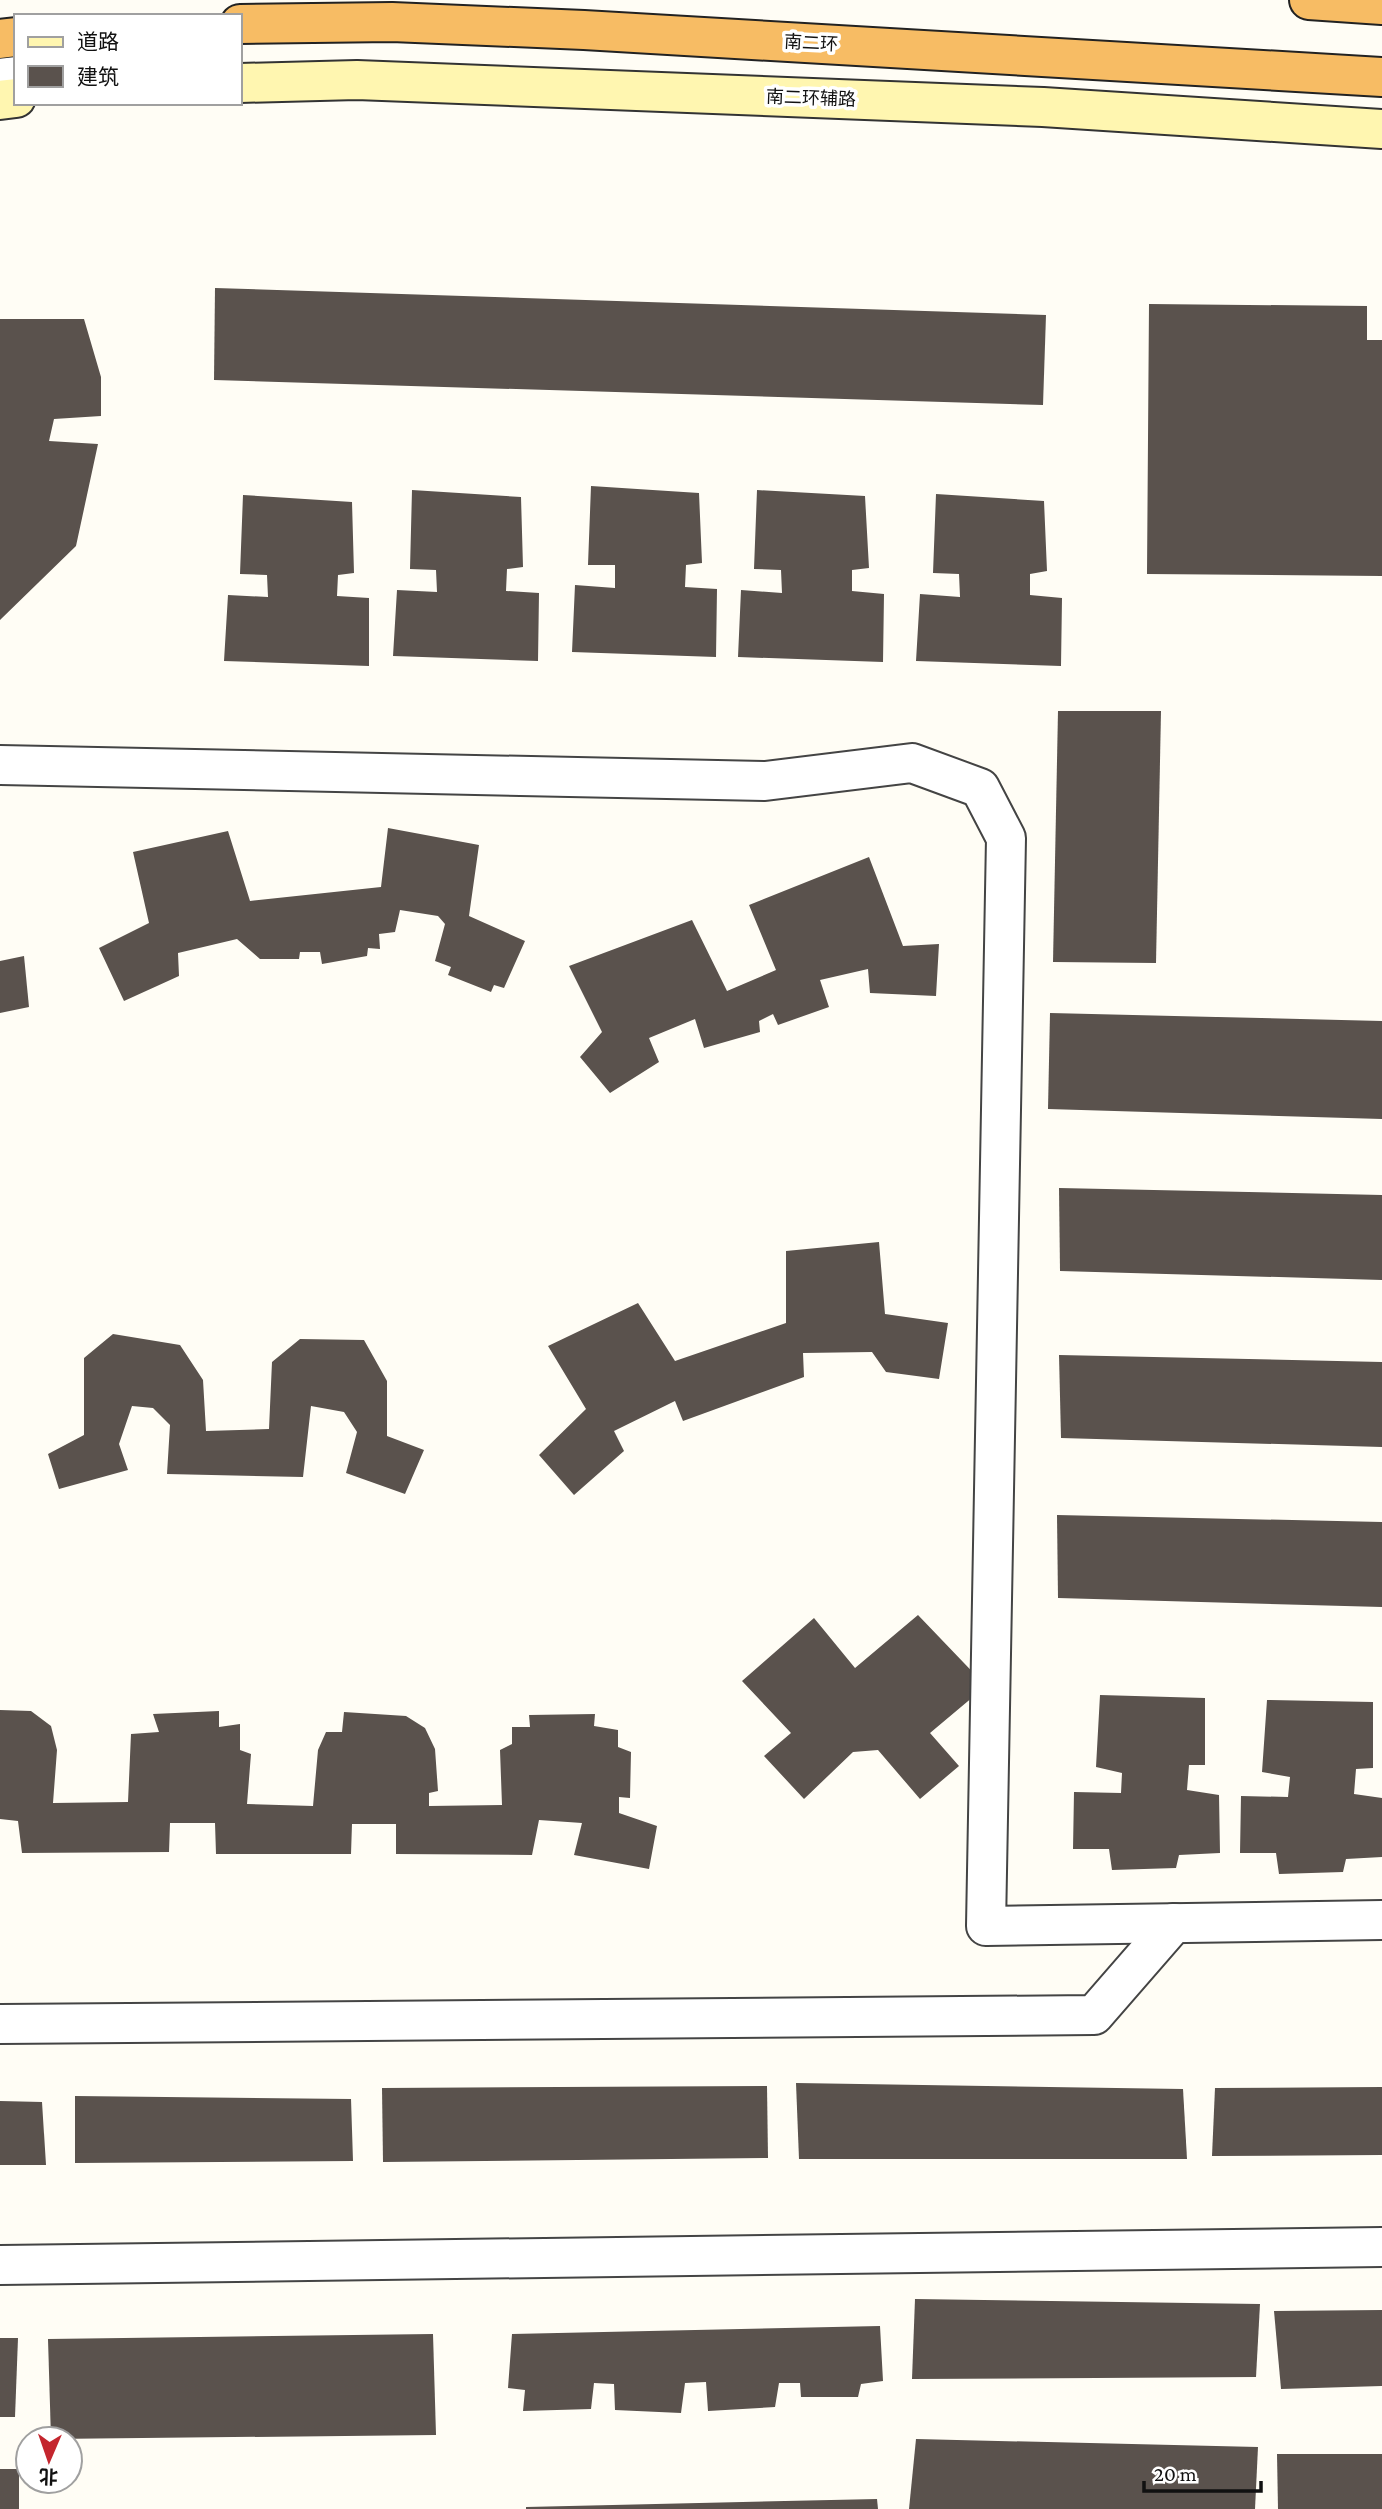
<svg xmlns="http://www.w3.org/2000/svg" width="1382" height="2509" viewBox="0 0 1382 2509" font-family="'Crimson Pro','Noto Sans SC',serif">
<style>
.building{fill:#5a524d}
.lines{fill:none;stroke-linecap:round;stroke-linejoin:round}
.minor-casing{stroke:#444;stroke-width:42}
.tertiary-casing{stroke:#444;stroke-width:42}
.secondary-casing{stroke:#333;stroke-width:42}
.trunk-casing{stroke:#222;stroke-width:42}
.minor{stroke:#fff;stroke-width:38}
.tertiary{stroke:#fff;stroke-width:38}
.secondary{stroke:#fff6b0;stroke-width:38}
.trunk{stroke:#f7bc64;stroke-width:38}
.labels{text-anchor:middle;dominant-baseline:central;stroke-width:7;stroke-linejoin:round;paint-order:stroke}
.street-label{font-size:18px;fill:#111;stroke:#fff}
</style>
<rect width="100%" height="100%" fill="#fffdf5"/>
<g class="building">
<path d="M 215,288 L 1046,315 L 1043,405 L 214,380 Z"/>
<path d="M 1149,304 L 1367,306 L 1367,340 L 1382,340 L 1382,576 L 1147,574 Z"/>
<path d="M 0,319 L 84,319 L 101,377 L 101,416 L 54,419 L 49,441 L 98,444 L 76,546 L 0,620 Z"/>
<path d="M 591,486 L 699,493 L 702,563 L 686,565 L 685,587 L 717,589 L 716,657 L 572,652 L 575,585 L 615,588 L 615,565 L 588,565 Z"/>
<path d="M 412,490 L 521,497 L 523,567 L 507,569 L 506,591 L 539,593 L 538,661 L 393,656 L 397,590 L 437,592 L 436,570 L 410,569 Z"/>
<path d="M 757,490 L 865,496 L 869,568 L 852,570 L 852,591 L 884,594 L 883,662 L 738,657 L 741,590 L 782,593 L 781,570 L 754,569 Z"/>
<path d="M 936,494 L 1044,501 L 1047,571 L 1030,574 L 1030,595 L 1062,598 L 1061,666 L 916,661 L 920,594 L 960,597 L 959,574 L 933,573 Z"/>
<path d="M 243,495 L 352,502 L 354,573 L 338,575 L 337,596 L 369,598 L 369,666 L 224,661 L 228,595 L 268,597 L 267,575 L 240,574 Z"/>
<path d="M 1058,711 L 1161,711 L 1156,963 L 1053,962 Z"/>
<path d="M 388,828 L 479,845 L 469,916 L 525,941 L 504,988 L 494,985 L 491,992 L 448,975 L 451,967 L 435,961 L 445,924 L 438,916 L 400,910 L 395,932 L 379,934 L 380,949 L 368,948 L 367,956 L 322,964 L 320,952 L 300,952 L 299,959 L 260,959 L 237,939 L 178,953 L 179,976 L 124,1001 L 99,948 L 149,923 L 133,852 L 228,831 L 250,901 L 381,887 Z"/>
<path d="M 869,857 L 903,946 L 939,944 L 936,996 L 870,993 L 868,969 L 820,980 L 829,1007 L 778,1025 L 773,1014 L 759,1021 L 760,1032 L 704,1048 L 695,1019 L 649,1038 L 659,1062 L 610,1093 L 580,1057 L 602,1032 L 569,966 L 692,920 L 727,991 L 776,970 L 749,905 Z"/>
<path d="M 24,956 L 29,1007 L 0,1013 L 0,961 Z"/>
<path d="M 1050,1013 L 1382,1021 L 1382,1119 L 1048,1109 Z"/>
<path d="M 1059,1188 L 1382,1195 L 1382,1280 L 1060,1271 Z"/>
<path d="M 879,1242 L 885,1314 L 948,1323 L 939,1379 L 886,1372 L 872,1352 L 803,1353 L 804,1377 L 683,1421 L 675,1401 L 614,1431 L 624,1451 L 574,1495 L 539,1455 L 586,1409 L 548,1346 L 638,1303 L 675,1361 L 786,1323 L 786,1251 Z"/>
<path d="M 113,1334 L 180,1345 L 203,1380 L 206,1431 L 269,1429 L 272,1362 L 300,1339 L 364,1340 L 387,1381 L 387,1436 L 424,1450 L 405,1494 L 346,1473 L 357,1432 L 344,1412 L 311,1406 L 303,1477 L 167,1474 L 170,1425 L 153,1408 L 132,1406 L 119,1444 L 128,1470 L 59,1489 L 48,1454 L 84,1435 L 84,1358 Z"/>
<path d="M 1059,1355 L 1382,1362 L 1382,1447 L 1061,1438 Z"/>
<path d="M 1057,1515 L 1382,1522 L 1382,1607 L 1058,1598 Z"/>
<path d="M 918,1615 L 986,1686 L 930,1733 L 959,1766 L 920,1799 L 878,1750 L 853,1752 L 804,1799 L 764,1756 L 791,1733 L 742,1681 L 814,1618 L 855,1668 Z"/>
<path d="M 1100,1695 L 1205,1698 L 1205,1765 L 1189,1765 L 1187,1790 L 1219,1795 L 1220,1853 L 1179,1855 L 1176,1868 L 1112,1870 L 1109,1849 L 1073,1849 L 1074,1792 L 1121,1793 L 1122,1773 L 1096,1767 Z"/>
<path d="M 1267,1700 L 1373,1702 L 1373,1768 L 1356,1769 L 1354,1794 L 1382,1798 L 1382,1857 L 1346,1859 L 1343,1872 L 1279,1874 L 1276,1853 L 1240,1853 L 1241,1796 L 1288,1797 L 1290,1777 L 1262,1772 Z"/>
<path d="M 0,1710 L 31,1711 L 51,1726 L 57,1750 L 53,1803 L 128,1802 L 131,1734 L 159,1732 L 153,1714 L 219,1711 L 219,1727 L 240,1724 L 240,1750 L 251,1754 L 247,1804 L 313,1806 L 318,1750 L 326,1732 L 342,1732 L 344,1712 L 406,1716 L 425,1728 L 435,1749 L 438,1791 L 429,1793 L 429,1806 L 502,1805 L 500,1750 L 512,1744 L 512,1727 L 530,1727 L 529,1715 L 595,1714 L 594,1726 L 618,1730 L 618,1747 L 631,1752 L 630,1798 L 619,1797 L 619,1813 L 657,1826 L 649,1869 L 574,1855 L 582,1823 L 539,1820 L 532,1855 L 396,1854 L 396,1824 L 352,1824 L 351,1854 L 216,1854 L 215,1823 L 170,1823 L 169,1852 L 22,1853 L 18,1821 L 0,1819 Z"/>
<path d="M 796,2083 L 1183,2089 L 1187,2159 L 799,2159 Z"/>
<path d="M 767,2086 L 768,2158 L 383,2162 L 382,2088 Z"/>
<path d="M 1382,2087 L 1382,2155 L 1212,2156 L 1215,2088 Z"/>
<path d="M 75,2096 L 351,2099 L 353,2161 L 75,2163 Z"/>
<path d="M 0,2101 L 42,2102 L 46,2165 L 0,2165 Z"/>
<path d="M 915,2299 L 1260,2304 L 1256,2377 L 912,2379 Z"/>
<path d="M 1382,2310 L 1382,2386 L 1281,2389 L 1274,2311 Z"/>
<path d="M 880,2326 L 883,2381 L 861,2384 L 858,2397 L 801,2397 L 800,2383 L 779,2383 L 775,2407 L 708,2411 L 706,2382 L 685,2383 L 681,2413 L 615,2410 L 614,2384 L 594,2383 L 591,2409 L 523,2411 L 525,2390 L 508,2388 L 512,2334 Z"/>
<path d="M 433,2334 L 436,2435 L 51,2439 L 48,2339 Z"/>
<path d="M 0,2338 L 18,2338 L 15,2417 L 0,2417 Z"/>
<path d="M 916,2439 L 1258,2447 L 1255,2509 L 909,2509 Z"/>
<path d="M 1277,2454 L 1382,2454 L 1382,2509 L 1278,2509 Z"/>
<rect x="0" y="2469" width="19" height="40"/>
<path d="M 877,2499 L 878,2509 L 526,2509 L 526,2507 Z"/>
</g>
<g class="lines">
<defs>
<g id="minor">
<path d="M 0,765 L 765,781 L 912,763 L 980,788 L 1006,838 L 986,1926 L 1382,1920"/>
<path d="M 0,2024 L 1094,2015 L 1174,1923"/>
<path d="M 0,2265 L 1382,2247"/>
</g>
<path id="tertiary" d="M 0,78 L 16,76"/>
<g id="secondary">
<path d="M 240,83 L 357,80 L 1043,107 L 1382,129"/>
<path d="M 0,100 L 16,98"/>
</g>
<g id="trunk">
<path d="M 1309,0 L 1382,5"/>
<path d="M 240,24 L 392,22 L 584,30 L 1382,77"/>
<path d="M 0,39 L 16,37"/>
</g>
</defs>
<use href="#minor" class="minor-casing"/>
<use href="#tertiary" class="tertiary-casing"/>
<use href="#secondary" class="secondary-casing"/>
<use href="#trunk" class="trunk-casing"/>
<use href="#minor" class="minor"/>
<use href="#tertiary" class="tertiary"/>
<use href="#secondary" class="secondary"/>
<use href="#trunk" class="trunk"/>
</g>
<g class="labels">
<g class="street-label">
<text transform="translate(811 43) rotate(3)">南二环</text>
<text transform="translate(811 98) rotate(2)">南二环辅路</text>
</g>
</g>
<rect x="14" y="14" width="228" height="91" fill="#ffffff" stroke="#a0a0a0" stroke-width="2"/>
<rect x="28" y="37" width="35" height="10" fill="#fff6b0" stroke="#a0a0a0" stroke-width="2"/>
<text x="77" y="49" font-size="21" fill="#111111">道路</text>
<rect x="28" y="66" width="35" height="21" fill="#5a524d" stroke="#a0a0a0" stroke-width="2"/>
<text x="77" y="84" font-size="21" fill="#111111">建筑</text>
<g transform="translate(49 2460) rotate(182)"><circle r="33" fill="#ffffff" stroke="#a0a0a0" stroke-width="2"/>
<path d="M0-5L12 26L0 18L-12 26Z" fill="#c4262e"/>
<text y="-10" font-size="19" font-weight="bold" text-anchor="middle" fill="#111111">北</text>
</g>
<path d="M1144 2481v10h117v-10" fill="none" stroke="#111111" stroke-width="3.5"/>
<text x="1154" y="2481" font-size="21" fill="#111111" stroke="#ffffff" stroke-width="5" paint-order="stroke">20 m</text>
</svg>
